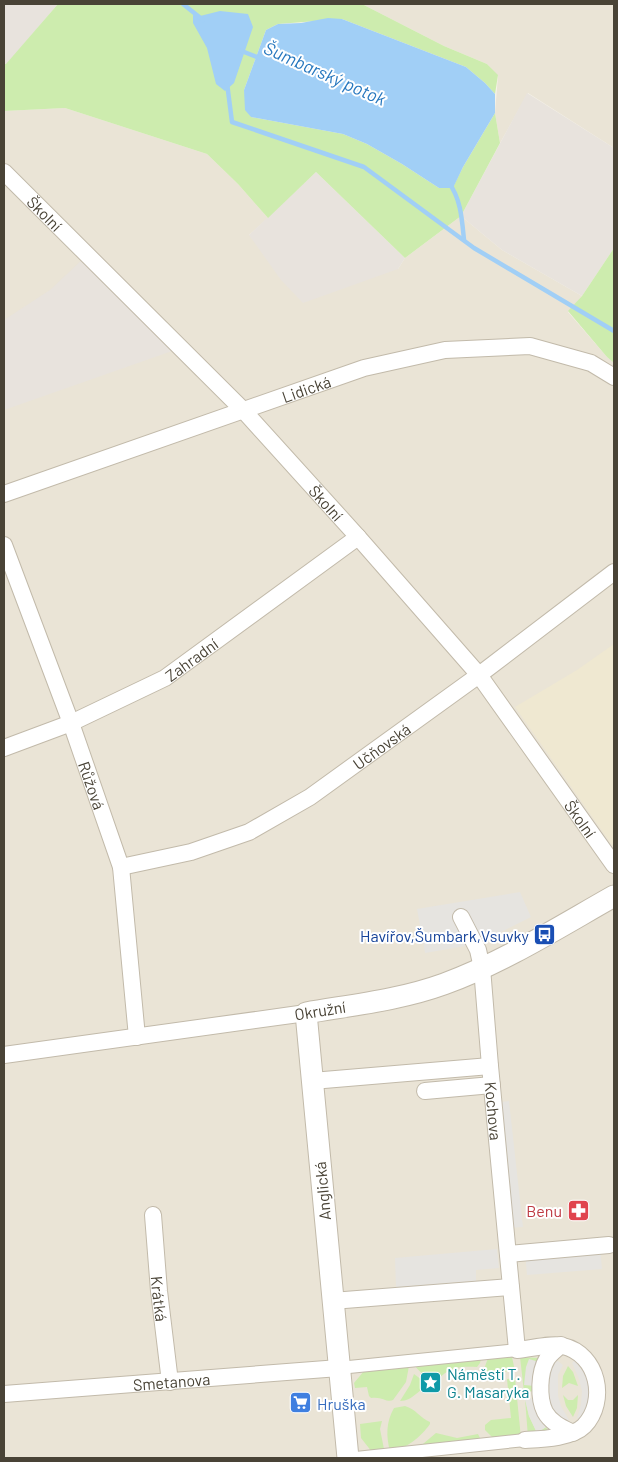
<svg xmlns="http://www.w3.org/2000/svg" width="618" height="1462" viewBox="0 0 618 1462" font-family="Barlow,sans-serif">
<style>
.residential{fill:#eae4d6}
.industrial{fill:#e8e3dd}
.education{fill:#efe8d1}
.green{fill:#cdecae}
.parking{fill:#e6e4e0}
.water{fill:#a1cff6}
.lines{fill:none;stroke-linecap:round;stroke-linejoin:round}
.stream{stroke:#a1cff6;stroke-width:4.5}
.pedestrian-casing{stroke:#c2baaa;stroke-width:14}
.minor-casing{stroke:#c2baaa;stroke-width:18}
.tertiary-casing{stroke:#c2baaa;stroke-width:23}
.pedestrian{stroke:#fff;stroke-width:12}
.minor{stroke:#fff;stroke-width:16}
.tertiary{stroke:#fff;stroke-width:21}
.labels{text-anchor:middle;dominant-baseline:central;stroke-width:4;stroke-linejoin:round;paint-order:stroke}
.street-label{font-size:16px;fill:#494336;stroke:#fff}
.transit-label{font-size:16px;fill:#164399;stroke:#fff;text-anchor:end}
.health-label{font-size:16px;fill:#be3a42;stroke:#fff;text-anchor:end}
.culture-label{font-size:16px;fill:#0d838f;stroke:#fff;text-anchor:start}
.shop-label{font-size:16px;fill:#366cbe;stroke:#fff;text-anchor:start}
.water-label{font-size:18px;font-style:italic;fill:#2677be;stroke:#fff}
</style>
<rect width="100%" height="100%" fill="#f5f2e8"/>
<g class="residential">
<path d="M 362,4 L 614,4 L 614,148 L 528,93 L 500,143 L 495,113 L 498,76 L 487,64 L 444,46 Z"/>
<path d="M 65,108 L 207,154 L 238,184 L 268,218 L 249,235 L 398,269 L 405,258 L 461,216 L 502,250 L 582,296 L 568,312 L 607,357 L 614,363 L 614,1458 L 4,1458 L 4,111 Z"/>
</g>
<g class="industrial">
<path d="M 4,4 L 58,4 L 6,65 L 4,64 Z"/>
<path d="M 527,93 L 614,148 L 614,248 L 582,296 L 502,250 L 461,216 Z"/>
<path d="M 316,172 L 405,258 L 398,269 L 303,303 L 281,280 L 249,235 Z"/>
<path d="M 83,259 L 175,350 L 4,410 L 4,320 L 50,290 Z"/>
</g>
<path class="education" d="M 614,644 L 614,848 L 515,707 L 577,670 Z"/>
<g class="green">
<path d="M 58,4 L 362,4 L 444,46 L 487,64 L 498,75 L 495,94 L 485,83 L 466,67 L 342,19 L 278,24 L 266,30 L 244,90 L 251,117 L 343,134 L 367,144 L 402,164 L 439,188 L 453,187 L 463,167 L 495,113 L 500,143 L 461,216 L 405,258 L 316,172 L 268,218 L 238,184 L 207,154 L 65,108 L 4,111 L 4,64 L 6,64 Z"/>
<path d="M 614,248 L 614,363 L 607,357 L 568,311 L 582,296 Z"/>
<path d="M 512,1357 L 515,1371 L 484,1373 L 483,1372 L 488,1358 Z"/>
<path d="M 520,1357 L 540,1358 L 535,1386 L 536,1391 L 524,1392 Z"/>
<path d="M 481,1359 L 480,1363 L 477,1367 C 461,1366 450,1367 438,1379 C 428,1378 421,1374 415,1366 Z"/>
<path d="M 409,1366 L 406,1382 L 393,1400 C 387,1403 382,1396 371,1398 L 369,1396 L 367,1387 L 355,1388 L 354,1383 L 364,1371 Z"/>
<path d="M 568,1366 L 573,1372 L 578,1386 L 569,1383 L 562,1388 L 563,1376 Z"/>
<path d="M 414,1374 L 430,1386 C 418,1388 414,1401 400,1401 L 410,1385 Z"/>
<path d="M 515,1378 L 521,1438 L 495,1440 L 485,1430 L 485,1425 L 491,1420 L 511,1418 L 507,1379 Z"/>
<path d="M 563,1395 L 568,1400 L 573,1400 L 578,1395 L 577,1408 L 573,1417 L 566,1406 Z"/>
<path d="M 525,1399 L 529,1416 L 537,1433 L 546,1427 L 548,1431 L 528,1437 Z"/>
<path d="M 405,1406 C 416,1409 420,1418 430,1422 L 430,1424 C 421,1437 405,1450 390,1451 C 386,1436 386,1422 394,1408 Z"/>
<path d="M 382,1421 L 380,1429 L 384,1449 L 372,1452 L 361,1438 L 360,1424 Z"/>
<path d="M 436,1433 L 457,1438 L 478,1434 L 481,1440 L 417,1449 Z"/>
</g>
<g class="parking">
<path d="M 520,892 L 531,917 L 477,944 L 425,953 L 417,909 Z"/>
<path d="M 509,1101 L 523,1227 L 506,1228 L 494,1103 Z"/>
<path d="M 600,1246 L 602,1269 L 527,1275 L 525,1253 Z"/>
<path d="M 497,1249 L 499,1268 L 476,1270 L 476,1281 L 396,1287 L 395,1258 Z"/>
<path d="M 579,1356 L 594,1387 L 585,1423 L 577,1418 L 581,1404 L 582,1391 L 579,1379 L 572,1363 Z"/>
<path d="M 529,1359 L 539,1362 L 535,1386 L 524,1385 L 526,1367 Z"/>
<path d="M 555,1359 L 563,1365 L 558,1375 L 558,1396 L 561,1406 L 569,1420 L 561,1426 L 552,1411 L 548,1399 L 547,1385 L 549,1371 Z"/>
<path d="M 536,1398 L 541,1418 L 546,1427 L 537,1433 L 529,1416 L 525,1399 Z"/>
</g>
<g class="water">
<path d="M 220,11 L 248,14 L 253,27 L 234,83 L 225,91 L 216,84 L 207,48 L 193,23 L 193,15 L 200,16 Z"/>
<path d="M 328,18 L 342,19 L 466,67 L 485,83 L 495,94 L 495,113 L 463,167 L 453,188 L 439,188 L 402,164 L 367,144 L 343,134 L 251,117 L 245,110 L 244,90 L 266,30 L 278,24 L 301,23 Z"/>
</g>
<g class="lines">
<g class="stream">
<path d="M 183,4 L 203,20"/>
<path d="M 239,50 L 262,59"/>
<path d="M 227,83 L 232,122 L 364,167 L 474,248 L 614,331"/>
<path d="M 449,183 C 461,199 462,220 464,240"/>
</g>
<defs>
<g id="pedestrian">
<path d="M 339,1368 L 517,1350"/>
<path d="M 356,1458 L 525,1440"/>
</g>
<g id="minor">
<path id="s1" d="M 4,172 L 243,410 L 358,537 L 479,675 L 614,865"/>
<path id="s2" d="M 4,494 L 364,368 L 445,350 L 530,346 L 591,363 L 614,377"/>
<path id="s3" d="M 4,545 L 71,723 L 121,867 L 137,1037"/>
<path id="s4" d="M 4,748 L 71,723 L 165,678 L 358,537"/>
<path id="s5" d="M 121,867 L 191,852 L 249,832 L 310,797 L 479,675 L 614,572"/>
<path id="s6" d="M 461,917 L 478,950 L 482,968 L 490,1066 L 517,1350 C 530,1349 552,1343 563,1346 C 598,1354 608,1401 584,1426 C 572,1438 542,1439 525,1440"/>
<path d="M 4,1055 L 306,1013"/>
<path d="M 312,1081 L 490,1066"/>
<path d="M 425,1091 L 492,1085"/>
<path id="s7" d="M 153,1215 L 159,1291 L 170,1382"/>
<path d="M 508,1254 L 609,1245"/>
<path d="M 332,1301 L 511,1287"/>
<path d="M 561,1345 C 557,1349 550,1354 547,1359 C 539,1372 538,1398 545,1412 C 551,1423 563,1428 573,1433"/>
<path id="s8" d="M 4,1394 L 339,1368"/>
</g>
<path id="tertiary" d="M 348,1458 L 306,1013 C 352,1005 400,1000 444,984 C 504,962 559,927 614,896"/>
</defs>
<use href="#pedestrian" class="pedestrian-casing"/>
<use href="#minor" class="minor-casing"/>
<use href="#tertiary" class="tertiary-casing"/>
<use href="#pedestrian" class="pedestrian"/>
<use href="#minor" class="minor"/>
<use href="#tertiary" class="tertiary"/>
</g>
<defs>
<symbol id="bus-square" viewBox="-11 -11 22 22"><rect x="-9" y="-9" width="18" height="18" rx="4" fill="#1a4fb4" stroke="#fff"/><path d="M-5-6H5V4H4V6H2V4H-2V6H-4V4H-5ZM-3.5-4V0h7V-4ZM-3.5 1.2v1.5H-2V1.2ZM2 1.2v1.5H3.5V1.2Z" fill="#fff"/></symbol>
<symbol id="pharmacy-square" viewBox="-11 -11 22 22"><rect x="-9" y="-9" width="18" height="18" rx="4" fill="#e0444e" stroke="#fff"/><path d="M-2-6h4v4h4v4h-4v4h-4v-4h-4v-4h4Z" fill="#fff"/></symbol>
<symbol id="sight-square" viewBox="-11 -11 22 22"><rect x="-9" y="-9" width="18" height="18" rx="4" fill="#0f9aa8" stroke="#fff"/><path d="M0-6L1.8-2.2L6-1.7L2.9 1.2L3.7 5.4L0 3.3L-3.7 5.4L-2.9 1.2L-6-1.7L-1.8-2.2Z" fill="#fff"/></symbol>
<symbol id="supermarket-square" viewBox="-11 -11 22 22"><rect x="-9" y="-9" width="18" height="18" rx="4" fill="#3f7fe0" stroke="#fff"/><path d="M-6-5.5h2.5l.6 2H6L4.5 2H-2.5L-4.4-4H-6ZM-1.5 3.2a1.3 1.3 0 1 0 .1 0ZM3 3.2a1.3 1.3 0 1 0 .1 0Z" fill="#fff"/></symbol>
</defs>
<g fill-rule="evenodd">
<use href="#bus-square" x="532" y="922" width="25" height="25"/>
<use href="#pharmacy-square" x="566" y="1198" width="25" height="25"/>
<use href="#sight-square" x="418" y="1370" width="25" height="25"/>
<use href="#supermarket-square" x="288" y="1390" width="25" height="25"/>
</g>
<g class="labels">
<g class="street-label">
<text stroke="none"><textPath href="#s1" startOffset="58">Školní</textPath></text>
<text stroke="none"><textPath href="#s2" startOffset="320">Lidická</textPath></text>
<text stroke="none"><textPath href="#s1" startOffset="462">Školní</textPath></text>
<text stroke="none"><textPath href="#s4" startOffset="208">Zahradní</textPath></text>
<text stroke="none"><textPath href="#s5" startOffset="291">Učňovská</textPath></text>
<text stroke="none"><textPath href="#s3" startOffset="256">Růžová</textPath></text>
<text stroke="none"><textPath href="#s1" startOffset="868">Školní</textPath></text>
<text transform="translate(320 1010) rotate(-9)">Okružní</text>
<text stroke="none"><textPath href="#s6" startOffset="199">Kochova</textPath></text>
<text transform="translate(322 1191) rotate(-95)">Anglická</text>
<text stroke="none"><textPath href="#s7" startOffset="84">Krátká</textPath></text>
<text stroke="none"><textPath href="#s8" startOffset="168">Smetanova</textPath></text>
</g>
<g class="transit-label">
<text x="529" y="935">Havířov,Šumbark,Vsuvky</text>
</g>
<g class="health-label">
<text x="562" y="1210">Benu</text>
</g>
<g class="culture-label">
<text x="447" y="1373">Náměstí T.<tspan x="447" dy="18">G. Masaryka</tspan></text>
</g>
<g class="shop-label">
<text x="317" y="1403">Hruška</text>
</g>
<g class="water-label">
<text transform="translate(325 73) rotate(24)">Šumbarský potok</text>
</g>
</g>
<rect width="618" height="1462" fill="none" stroke="#494336" stroke-width="10"/>
</svg>
